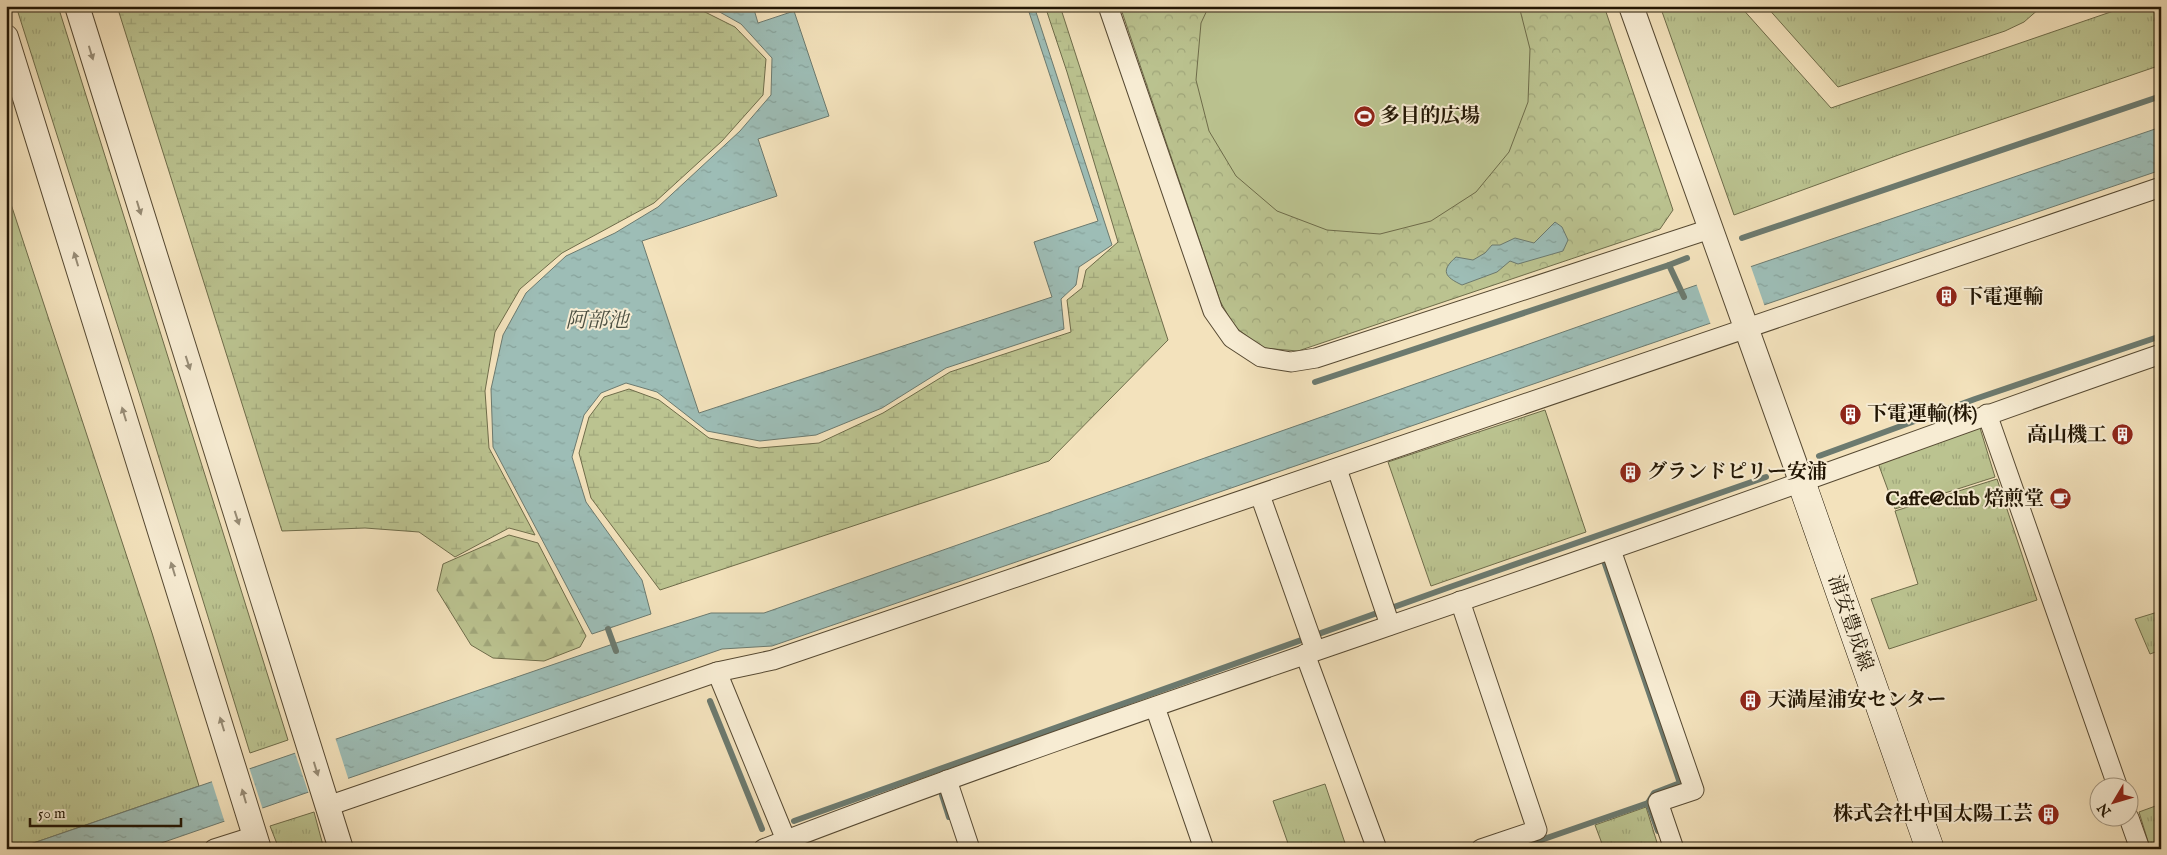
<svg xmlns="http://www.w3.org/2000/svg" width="2167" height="855" viewBox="0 0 2167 855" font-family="'IM FELL English','Noto Serif JP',serif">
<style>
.grass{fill:url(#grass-tufts);stroke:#6e6c4a}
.forest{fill:url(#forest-firs);stroke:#6e6c4a}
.wetland{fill:url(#wetland-marsh);stroke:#6e6c4a}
.park{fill:url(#park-crowns);stroke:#6e6c4a}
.pitch{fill:#bbc390;stroke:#6e6c4a}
.water{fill:url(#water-ripples);stroke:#6c7a6f}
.pier{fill:#f3e2bc}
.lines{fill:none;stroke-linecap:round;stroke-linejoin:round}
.stream{stroke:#6c7a6f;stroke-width:6}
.minor-casing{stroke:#564932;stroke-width:21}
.tertiary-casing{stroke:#564932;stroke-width:26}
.secondary-casing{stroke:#221604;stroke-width:29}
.minor{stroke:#f7ecd3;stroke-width:19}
.tertiary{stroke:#f7ecd3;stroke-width:24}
.secondary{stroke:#f7ecd3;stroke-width:28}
.oneway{fill:#978c76}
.labels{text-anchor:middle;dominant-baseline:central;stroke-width:4;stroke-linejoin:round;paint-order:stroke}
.poi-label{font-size:20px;font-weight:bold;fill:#221604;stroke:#f7ecd3;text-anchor:start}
.street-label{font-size:20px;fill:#221604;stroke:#f7ecd3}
.water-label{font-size:21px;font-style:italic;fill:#4d5042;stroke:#f7ecd3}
</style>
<defs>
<pattern id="grass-tufts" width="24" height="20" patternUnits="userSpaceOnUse" patternTransform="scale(1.25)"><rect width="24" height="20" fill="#bbc390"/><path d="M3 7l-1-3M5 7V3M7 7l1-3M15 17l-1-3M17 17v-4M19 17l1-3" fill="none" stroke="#a0a77b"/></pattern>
<pattern id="forest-firs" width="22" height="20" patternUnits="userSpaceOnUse" patternTransform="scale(1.25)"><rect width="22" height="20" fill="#bbc390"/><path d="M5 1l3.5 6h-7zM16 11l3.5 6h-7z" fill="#a0a77b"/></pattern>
<pattern id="wetland-marsh" width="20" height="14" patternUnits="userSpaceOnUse" patternTransform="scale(1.25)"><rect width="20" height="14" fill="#bbc390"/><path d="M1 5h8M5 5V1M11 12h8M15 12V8" fill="none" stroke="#a0a77b"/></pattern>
<pattern id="park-crowns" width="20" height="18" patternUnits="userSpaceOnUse" patternTransform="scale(1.25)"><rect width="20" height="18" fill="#bbc390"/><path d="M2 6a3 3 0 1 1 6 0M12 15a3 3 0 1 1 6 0" fill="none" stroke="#a0a77b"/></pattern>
<pattern id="water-ripples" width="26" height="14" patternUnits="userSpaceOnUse" patternTransform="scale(1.25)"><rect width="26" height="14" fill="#9dbdb6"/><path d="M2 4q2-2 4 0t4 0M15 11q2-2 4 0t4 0" fill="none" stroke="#87a29b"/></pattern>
</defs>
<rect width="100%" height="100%" fill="#f3e2bc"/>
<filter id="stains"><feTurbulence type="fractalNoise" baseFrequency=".004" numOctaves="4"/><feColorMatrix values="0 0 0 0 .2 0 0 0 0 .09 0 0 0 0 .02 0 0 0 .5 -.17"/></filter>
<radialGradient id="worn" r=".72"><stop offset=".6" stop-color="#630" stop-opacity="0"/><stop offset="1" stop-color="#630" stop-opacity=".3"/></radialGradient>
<g class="grass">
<path d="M 16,6 L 58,6 L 288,740 L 250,753 L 139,393 Z"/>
<path d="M 1660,6 L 1740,6 L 1831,108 L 2128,6 L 2161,6 L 2161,65 L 1904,153 L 1734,215 Z"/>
<path d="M 1766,6 L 2039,6 L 2040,8 L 2024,22 L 2005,31 L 1838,87 Z"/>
<path d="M 6,189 L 152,633 L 199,786 L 16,849 L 6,849 Z"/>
<path d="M 1545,410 L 1586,532 L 1431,586 L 1388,462 Z"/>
<path d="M 1980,428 L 1995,477 L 1895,509 L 1878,463 Z"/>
<path d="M 1997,479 L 2037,600 L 1889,649 L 1871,599 L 1918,584 L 1895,511 Z"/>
<path d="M 2161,611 L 2161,650 L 2150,654 L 2135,619 Z"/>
<path d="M 1325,784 L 1347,849 L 1290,849 L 1273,801 Z"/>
<path d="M 2161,804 L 2161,844 L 2150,848 L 2139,812 Z"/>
<path d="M 1646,807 L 1659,849 L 1604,849 L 1595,825 Z"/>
<path d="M 314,812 L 324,849 L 279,849 L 270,826 Z"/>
</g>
<path class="forest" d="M 509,535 L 538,543 L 586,636 L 580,647 L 544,661 L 493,658 L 471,645 L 437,590 L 443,564 Z"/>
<g class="wetland">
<path d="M 117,6 L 697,8 L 735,27 L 766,59 L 763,95 L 722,141 L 654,203 L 562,253 L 520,289 L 495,332 L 485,391 L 489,448 L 535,535 L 509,528 L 455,557 L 419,532 L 365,528 L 282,531 Z"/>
<path d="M 1045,6 L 1060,6 L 1168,340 L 1049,461 L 660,590 L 591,498 L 579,453 L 589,417 L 604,397 L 629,389 L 659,400 L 709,438 L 759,448 L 819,443 L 883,413 L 950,372 L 1071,332 L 1067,300 L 1082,288 L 1086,270 L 1118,242 L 1067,72 Z"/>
</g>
<path class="park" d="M 1120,6 L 1604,6 L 1673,210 L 1660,229 L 1298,351 L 1262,348 L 1234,326 L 1220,301 Z"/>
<path class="pitch" d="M 1209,6 L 1519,6 L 1530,49 L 1528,102 L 1509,152 L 1476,192 L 1431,221 L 1380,234 L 1327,230 L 1277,211 L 1236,176 L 1209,131 L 1196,80 L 1201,23 Z"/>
<g class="water">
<path d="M 709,6 L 753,6 L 758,23 L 794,11 L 829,116 L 758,139 L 777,196 L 642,241 L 699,413 L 1052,297 L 1034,242 L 1098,221 L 1027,6 L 1034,6 L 1112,245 L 1079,267 L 1076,285 L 1061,299 L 1064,329 L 946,368 L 882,408 L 816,435 L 760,441 L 707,431 L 657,392 L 626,383 L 601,393 L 584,415 L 572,457 L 586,502 L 642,580 L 651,614 L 592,634 L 493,447 L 491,389 L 503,335 L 526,293 L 566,256 L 615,233 L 658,207 L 740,131 L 771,95 L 772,58 L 741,24 Z"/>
<path d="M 2161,127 L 2161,170 L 1702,326 L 772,646 L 722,649 L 144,849 L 16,849 L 613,644 L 711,613 L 764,613 L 1691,287 Z"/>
<path d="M 1555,222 L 1562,227 L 1568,240 L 1563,251 L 1518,264 L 1510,261 L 1497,272 L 1462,285 C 1445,277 1440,271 1456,257 L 1473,260 L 1485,253 L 1492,245 L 1500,245 L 1515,238 L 1534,243 Z"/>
</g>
<g class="pier">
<path d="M 1750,264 L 1765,307 L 1711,325 L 1696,283 Z"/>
<path d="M 335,737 L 349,781 L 309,794 L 294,750 Z"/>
<path d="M 249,767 L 263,810 L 225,823 L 211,779 Z"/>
</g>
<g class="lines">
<g class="stream">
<path d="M 1742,238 L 2161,96"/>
<path d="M 1669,265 L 1687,258"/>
<path d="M 1315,382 L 1669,265 L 1684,297"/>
<path d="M 1819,456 L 1975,399 L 2161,336"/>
<path d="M 1604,561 L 1680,783 L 1654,793 L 1648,803 L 1658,831"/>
<path d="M 608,629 L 616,651"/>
<path d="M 710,701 L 762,829"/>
<path d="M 942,795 L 949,817"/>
<path d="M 794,821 L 1450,587 L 1766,477"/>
<path d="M 1515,849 L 1648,803"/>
</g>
<defs>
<g id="minor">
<path d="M 1108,6 L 1213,311 L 1232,338 L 1261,357 L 1291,362 L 1316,358 L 1710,229"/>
<path d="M 1987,414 L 2118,788"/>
<path d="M 1337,469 L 1390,625"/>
<path d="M 1260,495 L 1315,650"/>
<path d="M 1611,550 L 1694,790 L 1658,802 L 1674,849"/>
<path d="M 1460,601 L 1537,830 L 1481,849"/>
<path d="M 1305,654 L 1377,849"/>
<path d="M 717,672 L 786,840"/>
<path d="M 1155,707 L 1204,849"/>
<path d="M 947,780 L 970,849"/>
<path d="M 328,806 L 717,672 L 773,660 L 2161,187"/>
<path d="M 2129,818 L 2140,849"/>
<path d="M 214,849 L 255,836"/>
<path d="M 763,849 C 1041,742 1325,649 1606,551 C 1792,487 1975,418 2161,354"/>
</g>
<g id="tertiary">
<path d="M 77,6 L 341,849"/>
<path d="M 1631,6 L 1801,481"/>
<path d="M 6,37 L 259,849"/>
</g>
<path id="secondary" d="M 1801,481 L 1930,849"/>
</defs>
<use href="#minor" class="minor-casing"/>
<use href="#tertiary" class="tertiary-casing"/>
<use href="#secondary" class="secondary-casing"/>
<use href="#minor" class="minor"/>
<use href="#tertiary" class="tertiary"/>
<use href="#secondary" class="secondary"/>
</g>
<defs><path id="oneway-solid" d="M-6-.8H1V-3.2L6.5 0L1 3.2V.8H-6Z" transform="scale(1.25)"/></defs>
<g class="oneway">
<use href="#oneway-solid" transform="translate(91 53) rotate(73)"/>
<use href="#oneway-solid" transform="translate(139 208) rotate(73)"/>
<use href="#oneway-solid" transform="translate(76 259) rotate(-107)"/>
<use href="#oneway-solid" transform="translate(188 363) rotate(72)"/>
<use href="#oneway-solid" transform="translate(124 414) rotate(-107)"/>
<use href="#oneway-solid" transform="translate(237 518) rotate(72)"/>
<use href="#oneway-solid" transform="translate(173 569) rotate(-107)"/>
<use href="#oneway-solid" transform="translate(222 724) rotate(-107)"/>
<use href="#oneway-solid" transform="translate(316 769) rotate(73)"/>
<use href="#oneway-solid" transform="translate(244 796) rotate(-106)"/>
</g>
<defs>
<symbol id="stadium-disc" viewBox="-11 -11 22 22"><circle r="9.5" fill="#8f2418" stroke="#f7ecd3"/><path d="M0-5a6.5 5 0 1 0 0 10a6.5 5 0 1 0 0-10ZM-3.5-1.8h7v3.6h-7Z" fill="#fff"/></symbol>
<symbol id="building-disc" viewBox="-11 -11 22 22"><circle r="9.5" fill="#8f2418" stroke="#f7ecd3"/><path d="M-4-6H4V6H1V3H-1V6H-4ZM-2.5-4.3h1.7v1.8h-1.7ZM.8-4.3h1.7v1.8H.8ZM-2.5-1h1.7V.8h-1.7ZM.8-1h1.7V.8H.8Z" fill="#fff"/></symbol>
<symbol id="cafe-disc" viewBox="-11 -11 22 22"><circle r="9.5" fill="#8f2418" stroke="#f7ecd3"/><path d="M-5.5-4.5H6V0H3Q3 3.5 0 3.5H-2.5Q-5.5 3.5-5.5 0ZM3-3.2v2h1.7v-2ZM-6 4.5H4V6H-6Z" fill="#fff"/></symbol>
</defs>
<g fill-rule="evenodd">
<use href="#stadium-disc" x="1352" y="104" width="25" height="25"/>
<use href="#building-disc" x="1934" y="284" width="25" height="25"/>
<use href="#building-disc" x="1838" y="402" width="25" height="25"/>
<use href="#building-disc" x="2110" y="422" width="25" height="25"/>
<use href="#building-disc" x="1618" y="460" width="25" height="25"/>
<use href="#cafe-disc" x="2048" y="486" width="25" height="25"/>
<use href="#building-disc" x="1738" y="688" width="25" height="25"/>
<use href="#building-disc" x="2036" y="802" width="25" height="25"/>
</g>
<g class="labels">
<g class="poi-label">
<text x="1380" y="116">多目的広場</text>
<text x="1963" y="297">下電運輸</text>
<text x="1867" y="414">下電運輸(株)</text>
<text x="2107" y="435" text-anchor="end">高山機工</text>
<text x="1647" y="472">グランドピリー安浦</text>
<text x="2044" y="499" text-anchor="end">Caffe@club 焙煎堂</text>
<text x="1767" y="700">天満屋浦安センター</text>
<text x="2033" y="814" text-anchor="end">株式会社中国太陽工芸</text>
</g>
<g class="street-label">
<text transform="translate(1850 623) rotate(71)">浦安豊成線</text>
</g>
<g class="water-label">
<text x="597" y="321">阿部池</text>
</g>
</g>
<rect width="2167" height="855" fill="none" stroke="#f3e2bc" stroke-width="25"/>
<rect x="8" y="8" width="2152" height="840" fill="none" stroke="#221604" stroke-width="2.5"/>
<rect x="12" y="12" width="2142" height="830" fill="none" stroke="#221604"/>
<g transform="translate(2114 802) rotate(232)"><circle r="24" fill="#f7ecd3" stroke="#a29680"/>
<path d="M0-4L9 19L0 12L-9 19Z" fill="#8f2418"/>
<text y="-8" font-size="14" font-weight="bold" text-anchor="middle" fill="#221604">N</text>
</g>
<path d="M30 818v8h151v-8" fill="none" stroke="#221604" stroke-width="2.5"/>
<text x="38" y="818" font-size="15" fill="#221604" stroke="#f7ecd3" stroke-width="4" paint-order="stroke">50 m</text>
<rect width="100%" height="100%" filter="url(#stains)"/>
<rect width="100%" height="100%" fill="url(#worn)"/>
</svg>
